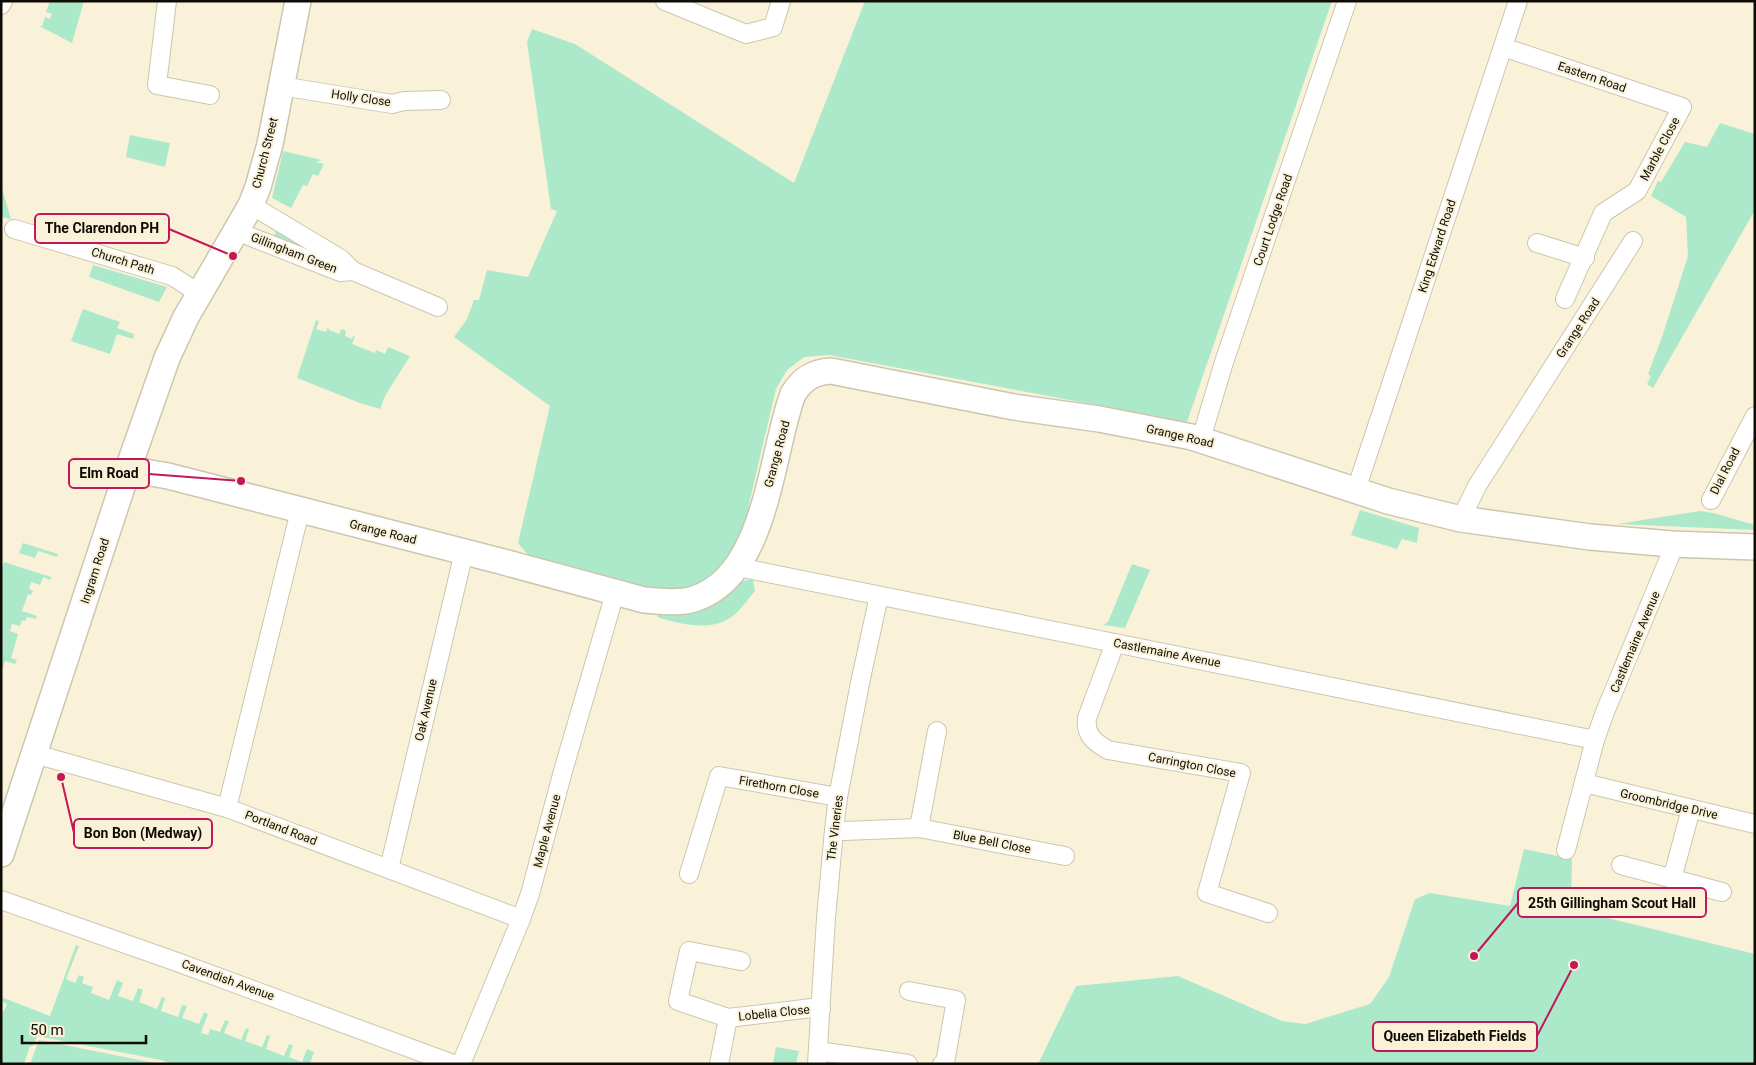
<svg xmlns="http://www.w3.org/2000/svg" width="1756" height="1065" viewBox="0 0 1756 1065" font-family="Roboto,sans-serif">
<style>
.green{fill:#ace9ca}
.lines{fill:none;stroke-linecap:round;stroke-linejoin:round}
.street-casing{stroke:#cdc6ae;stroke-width:20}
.secondary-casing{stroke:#cdc6ae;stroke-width:28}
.street{stroke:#fff;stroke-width:18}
.secondary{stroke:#fff;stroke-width:25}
.labels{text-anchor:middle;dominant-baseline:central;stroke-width:4;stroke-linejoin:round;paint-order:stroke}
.street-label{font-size:12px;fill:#0e0c04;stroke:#f9f2d9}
.leader{fill:none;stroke:#c2185b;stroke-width:2}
.callout-dot{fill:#c2185b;stroke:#f9f2d9;stroke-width:2}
.callout{fill:#f9f2d9;stroke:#c2185b;stroke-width:2}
.callout-label{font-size:14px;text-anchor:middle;font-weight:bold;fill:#0e0c04}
</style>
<rect width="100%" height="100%" fill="#f9f2d9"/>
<g class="green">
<path d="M 50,1 L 84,1 L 72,43 L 39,26 L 42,26 L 45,17 L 50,19 L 52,14 L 46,12 Z"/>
<path d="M 865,1 L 1332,1 L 1187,422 L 829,355 L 804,357 L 787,370 L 776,389 L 749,504 L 747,529 L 728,563 L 712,579 L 692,590 L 651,593 L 534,562 L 518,543 L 550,406 L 454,337 L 467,319 L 474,300 L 479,300 L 487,270 L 528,277 L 557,211 L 551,209 L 527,42 L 532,29 L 575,44 L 794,183 Z"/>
<path d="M 1720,123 L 1755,134 L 1755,210 L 1653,388 L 1647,384 L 1651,376 L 1648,374 L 1662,337 L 1688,256 L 1686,217 L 1651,196 L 1658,181 L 1661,182 L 1685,142 L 1707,147 Z"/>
<path d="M 130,135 L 170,143 L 165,167 L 126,157 Z"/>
<path d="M 283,151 L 322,160 L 316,162 L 324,164 L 318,176 L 313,174 L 307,186 L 303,185 L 291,208 L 272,198 Z"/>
<path d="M 1,185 L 11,219 L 1,217 Z"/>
<path d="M 279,226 L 306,243 L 302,251 L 272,239 Z"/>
<path d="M 93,265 L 167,287 L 159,302 L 89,277 Z"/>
<path d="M 83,309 L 120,322 L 117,328 L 134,334 L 133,339 L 117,334 L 110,354 L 71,341 Z"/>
<path d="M 316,320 L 319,321 L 316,329 L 326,332 L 328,327 L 329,330 L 339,334 L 342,329 L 346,331 L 345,336 L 352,339 L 353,336 L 355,337 L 352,344 L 375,353 L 376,350 L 385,354 L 388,347 L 410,356 L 385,396 L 380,409 L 360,403 L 297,378 Z"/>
<path d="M 1360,510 L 1419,528 L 1417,543 L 1402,539 L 1397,549 L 1351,535 Z"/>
<path d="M 1700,511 L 1713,513 L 1755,525 L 1755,530 L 1617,524 Z"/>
<path d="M 23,543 L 58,554 L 57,557 L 38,551 L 35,558 L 19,553 Z"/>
<path d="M 4,562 L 51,577 L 50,580 L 43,577 L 40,585 L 31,582 L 29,589 L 33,591 L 31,595 L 28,594 L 22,611 L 37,616 L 36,619 L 27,617 L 25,621 L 22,620 L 20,626 L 12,624 L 10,631 L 18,634 L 11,658 L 17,660 L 15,664 L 5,661 L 3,668 L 1,667 L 1,572 Z"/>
<path d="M 1132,564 L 1150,570 L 1125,628 L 1103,625 L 1108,622 Z"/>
<path d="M 747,580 L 753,580 L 755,591 C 748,599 742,608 734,615 C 713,633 680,624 657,617 L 658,613 Z"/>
<path d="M 1524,849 L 1572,859 L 1571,909 L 1755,954 L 1755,1064 L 1038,1064 L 1076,986 L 1178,976 L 1282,1021 L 1305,1024 L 1370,1004 L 1389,977 L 1415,899 L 1430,893 L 1510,906 Z"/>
<path d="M 76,945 L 79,946 L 66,979 L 75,983 L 79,975 L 84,977 L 82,983 L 93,987 L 91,993 L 109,1000 L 117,980 L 123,983 L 118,996 L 133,1001 L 138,988 L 143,990 L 139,1002 L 157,1009 L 162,997 L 165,998 L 161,1011 L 178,1017 L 182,1005 L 187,1006 L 182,1018 L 199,1024 L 204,1012 L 208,1014 L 201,1033 L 208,1035 L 210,1029 L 220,1032 L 225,1020 L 229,1021 L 224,1033 L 241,1040 L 246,1028 L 249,1029 L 245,1041 L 262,1047 L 267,1035 L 270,1036 L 266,1049 L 284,1056 L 289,1044 L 293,1045 L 289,1057 L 302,1062 L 307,1049 L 314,1052 L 310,1064 L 171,1064 L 161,1060 L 37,1036 L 33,1046 L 30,1046 L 24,1064 L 1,1064 L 1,1010 L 4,1011 L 7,1004 L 1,1001 L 1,997 L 50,1016 Z"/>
<path d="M 39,1040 L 160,1064 L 30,1064 Z"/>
<path d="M 776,1047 L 799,1051 L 796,1064 L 773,1064 Z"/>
</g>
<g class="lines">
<defs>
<g id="street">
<path d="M 167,1 L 157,85 L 210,95"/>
<path d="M 665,1 L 746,34 L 773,27 L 781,1"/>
<path d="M 1,5 L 3,1"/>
<path d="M 1503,47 L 1682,107 L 1637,191 L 1603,213 L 1565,299"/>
<path d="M 281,86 L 392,104 L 404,101 L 441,100"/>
<path d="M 251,205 L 341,259 L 353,271 L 438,307"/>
<path d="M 14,229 L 172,276 L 200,294"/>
<path d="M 236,231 L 340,272 L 353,271"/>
<path d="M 1537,243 L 1585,258"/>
<path d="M 1201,439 L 1224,362 L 1347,1"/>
<path d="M 1356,490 L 1518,1"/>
<path d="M 1711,500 L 1755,416"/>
<path d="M 1461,519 L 1477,486 L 1633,241"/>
<path d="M 738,567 L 1595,740"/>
<path d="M 1115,643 L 1087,718 C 1085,735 1094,742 1108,750 L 1241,773 L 1207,893 L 1268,913"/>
<path d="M 35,754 L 227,808 L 521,919"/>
<path d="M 1584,783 L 1755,824"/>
<path d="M 227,808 L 300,511"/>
<path d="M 919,828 L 937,731"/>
<path d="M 834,830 L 844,831 L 919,828 L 1065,856"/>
<path d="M 1566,850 L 1595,740 L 1605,712 L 1670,556 L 1672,544"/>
<path d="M 1621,865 L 1722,892"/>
<path d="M 389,869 L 464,552"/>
<path d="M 689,874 L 719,776 L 838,797"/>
<path d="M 1672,879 L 1691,809"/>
<path d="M 1,900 L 177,962 L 453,1064"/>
<path d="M 741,961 L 689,951 L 678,1001 L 728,1018 L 812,1008 L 821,1009"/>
<path d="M 909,991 L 956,1000 L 945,1063 L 942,1064"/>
<path d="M 818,1051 L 908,1064"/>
<path d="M 461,1064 L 521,919 L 530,894 L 563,771 L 615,593"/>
<path d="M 719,1064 L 728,1018"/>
<path d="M 817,1064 L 826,918 L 834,830 L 838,797 L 861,678 L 879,596"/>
</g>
<g id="secondary">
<path d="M 128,469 L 168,476 L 500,561 L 644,600 C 660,601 678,604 694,599 C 767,576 770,456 793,394 C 802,379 813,372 831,371 L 1014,407 L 1099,419 L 1192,437 L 1388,501 L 1461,519 L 1590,537 L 1672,544 L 1755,547"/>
<path d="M 1,854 L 128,469 L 167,358 L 186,317 L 236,231 L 251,205 L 258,187 L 270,144 L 298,1"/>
</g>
</defs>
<use href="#street" class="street-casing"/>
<use href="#secondary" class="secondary-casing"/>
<use href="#street" class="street"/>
<use href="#secondary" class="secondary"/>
</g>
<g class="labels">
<g class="street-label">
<text transform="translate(1592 77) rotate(19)">Eastern Road</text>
<text transform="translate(361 98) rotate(8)">Holly Close</text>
<text transform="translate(1660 149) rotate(-62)">Marble Close</text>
<text transform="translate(265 153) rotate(-76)">Church Street</text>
<text transform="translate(1273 220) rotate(-71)">Court Lodge Road</text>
<text transform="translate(1437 246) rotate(-72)">King Edward Road</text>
<text transform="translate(294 253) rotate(21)">Gillingham Green</text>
<text transform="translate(123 261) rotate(17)">Church Path</text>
<text transform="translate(1578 328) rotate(-57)">Grange Road</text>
<text transform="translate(1180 436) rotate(13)">Grange Road</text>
<text transform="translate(777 454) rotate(-75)">Grange Road</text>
<text transform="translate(1725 471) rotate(-63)">Dial Road</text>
<text transform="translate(383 532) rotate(14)">Grange Road</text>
<text transform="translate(95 571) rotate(-72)">Ingram Road</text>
<text transform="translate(1635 642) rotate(-67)">Castlemaine Avenue</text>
<text transform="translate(1167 653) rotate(11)">Castlemaine Avenue</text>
<text transform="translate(426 710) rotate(-77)">Oak Avenue</text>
<text transform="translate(1192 765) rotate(11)">Carrington Close</text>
<text transform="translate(779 787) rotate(10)">Firethorn Close</text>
<text transform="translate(1669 804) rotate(13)">Groombridge Drive</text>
<text transform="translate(281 828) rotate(21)">Portland Road</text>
<text transform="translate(835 828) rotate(-83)">The Vineries</text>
<text transform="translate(547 831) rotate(-75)">Maple Avenue</text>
<text transform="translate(992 842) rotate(11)">Blue Bell Close</text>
<text transform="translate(228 980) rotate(20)">Cavendish Avenue</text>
<text transform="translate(774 1013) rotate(-6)">Lobelia Close</text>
</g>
</g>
<path class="leader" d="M233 256L169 229M241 481L149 474M61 777L74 833M1474 956L1518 903M1574 965L1537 1036"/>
<g class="callout-dot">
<circle cx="233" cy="256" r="5"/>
<circle cx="241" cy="481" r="5"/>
<circle cx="61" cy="777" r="5"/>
<circle cx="1474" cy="956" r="5"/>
<circle cx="1574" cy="965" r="5"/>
</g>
<g class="callout">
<rect x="35" y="214" width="134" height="29" rx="5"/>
<rect x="69" y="459" width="80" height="29" rx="5"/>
<rect x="74" y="819" width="138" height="29" rx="5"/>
<rect x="1518" y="888" width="188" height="29" rx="5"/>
<rect x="1373" y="1022" width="164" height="29" rx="5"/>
</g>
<g class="callout-label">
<text x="102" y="233">The Clarendon PH</text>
<text x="109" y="478">Elm Road</text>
<text x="143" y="838">Bon Bon (Medway)</text>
<text x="1612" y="908">25th Gillingham Scout Hall</text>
<text x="1455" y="1041">Queen Elizabeth Fields</text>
</g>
<rect width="1756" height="1065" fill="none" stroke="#0e0c04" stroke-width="5"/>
<path d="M22 1035v8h124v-8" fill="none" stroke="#0e0c04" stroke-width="2.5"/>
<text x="30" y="1035" font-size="15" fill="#0e0c04" stroke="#f9f2d9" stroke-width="4" paint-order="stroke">50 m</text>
</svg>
